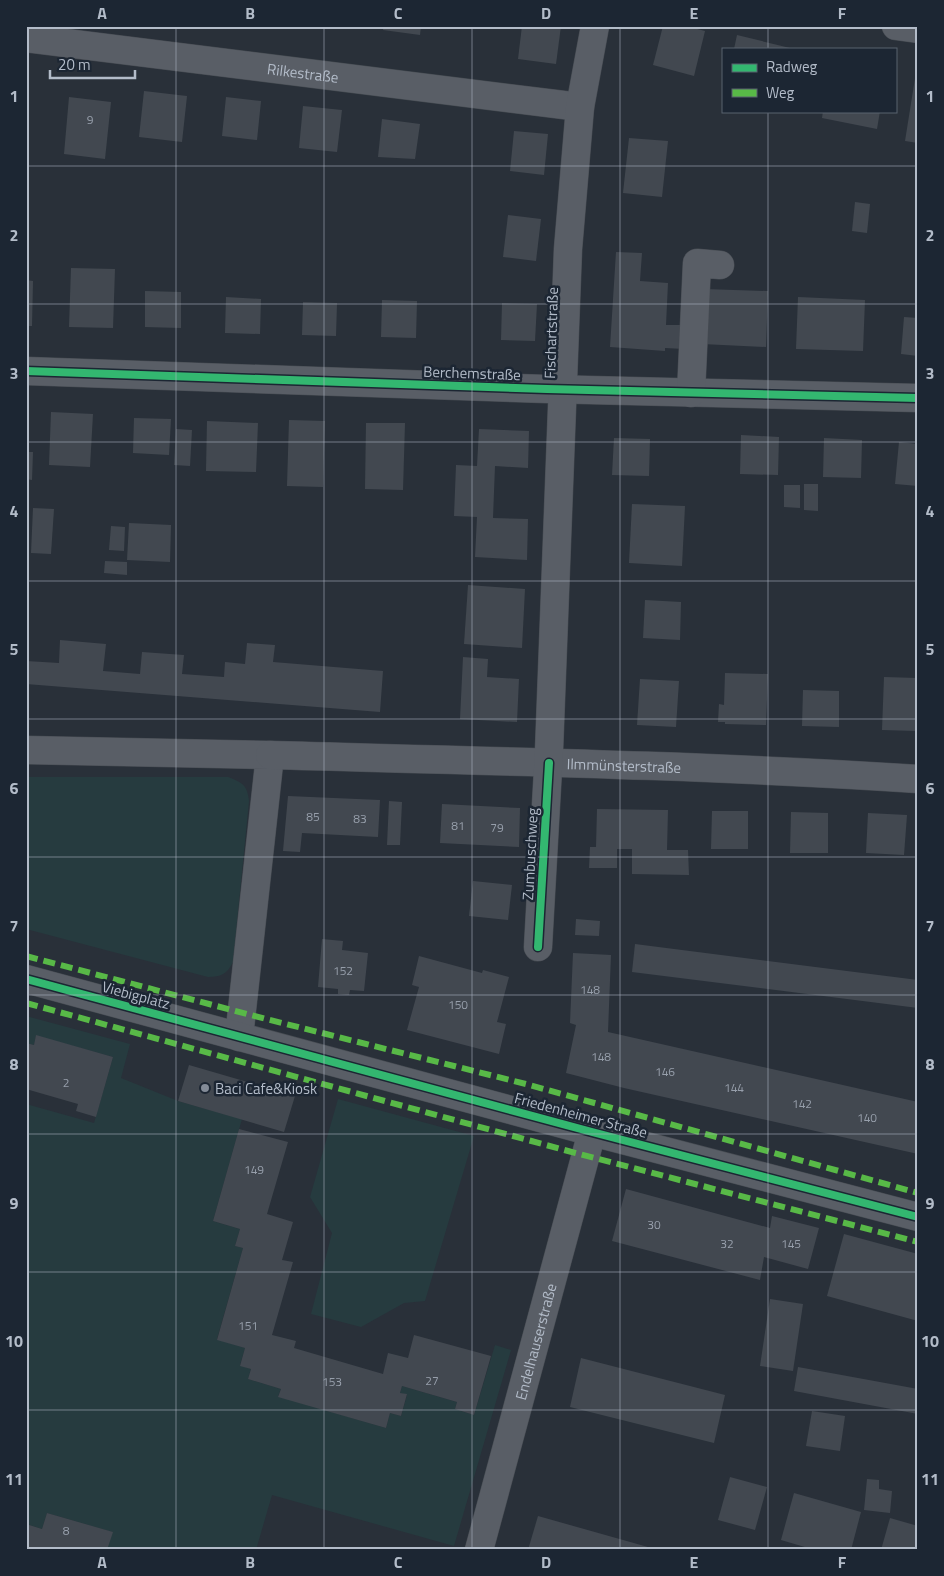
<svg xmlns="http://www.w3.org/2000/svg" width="944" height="1576" viewBox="0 0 944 1576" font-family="'Titillium Web',sans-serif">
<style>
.green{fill:#263b3f}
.building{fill:#424850}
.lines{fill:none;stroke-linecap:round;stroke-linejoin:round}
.minor-casing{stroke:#474c53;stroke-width:29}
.minor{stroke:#595e66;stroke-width:28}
.quiet{stroke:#58b947;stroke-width:6;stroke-dasharray:12 6;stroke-linecap:butt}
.cycleway-casing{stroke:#1c2633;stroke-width:11}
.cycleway{stroke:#33b770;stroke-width:8}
.grid{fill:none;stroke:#b3bcc9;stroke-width:1;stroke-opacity:0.55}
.poi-dot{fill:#838b97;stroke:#1c2633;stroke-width:2}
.labels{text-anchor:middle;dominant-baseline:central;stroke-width:5;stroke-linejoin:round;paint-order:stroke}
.number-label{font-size:12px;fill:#979fab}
.street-label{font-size:15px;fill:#b3bcc9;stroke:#1c2633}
.poi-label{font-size:15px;fill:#b3bcc9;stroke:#1c2633;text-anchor:start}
.neatline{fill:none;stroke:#b3bcc9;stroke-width:2}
.grid-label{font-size:16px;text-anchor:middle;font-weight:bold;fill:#b3bcc9}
</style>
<rect width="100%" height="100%" fill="#293039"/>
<g class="green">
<path d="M 26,777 L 228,777 C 243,783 247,785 249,801 L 233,962 C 227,974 221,977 208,977 L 26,929 Z"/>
<path d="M 26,1016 L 130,1044 L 121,1078 L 178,1101 L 242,1119 L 213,1221 L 240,1229 L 235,1246 L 243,1248 L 217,1339 L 245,1348 L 240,1365 L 251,1369 L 248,1379 L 281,1389 L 278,1396 L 386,1428 L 390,1413 L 401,1416 L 407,1395 L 400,1393 L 402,1386 L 457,1402 L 455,1409 L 474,1415 L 495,1345 L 511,1350 L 454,1546 L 272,1495 L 256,1550 L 107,1550 L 112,1532 L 47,1513 L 42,1529 L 26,1524 L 26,1104 L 94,1123 L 113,1057 L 36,1036 L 34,1045 L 26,1043 Z"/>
<path d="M 338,1099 L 474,1136 L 425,1301 L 404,1303 L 361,1327 L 311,1314 L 332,1233 L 310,1197 Z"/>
</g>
<g class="building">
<path d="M 384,26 L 421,26 L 420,35 L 383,30 Z"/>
<path d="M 522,26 L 561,26 L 556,64 L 518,59 Z"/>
<path d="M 663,26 L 686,26 L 705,31 L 694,76 L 653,65 Z"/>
<path d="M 737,35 L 790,48 L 790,49 L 734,49 Z"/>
<path d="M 916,72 L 918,72 L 918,143 L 905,141 Z"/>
<path d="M 144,91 L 187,96 L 182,142 L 139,137 Z"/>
<path d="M 69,97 L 111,102 L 105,159 L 64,154 Z"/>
<path d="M 226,97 L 261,101 L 257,140 L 222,136 Z"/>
<path d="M 303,106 L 342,110 L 337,152 L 299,148 Z"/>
<path d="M 823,111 L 880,111 L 877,129 L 822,118 Z"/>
<path d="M 382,119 L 420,124 L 415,159 L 378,157 Z"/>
<path d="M 514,131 L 548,134 L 544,175 L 510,171 Z"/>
<path d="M 629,138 L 668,141 L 662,197 L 623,193 Z"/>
<path d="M 855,202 L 870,204 L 867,233 L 852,231 Z"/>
<path d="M 508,215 L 541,219 L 536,261 L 503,257 Z"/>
<path d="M 616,252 L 642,253 L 640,281 L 668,283 L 666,325 L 686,325 L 684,349 L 665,348 L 665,351 L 610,347 Z"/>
<path d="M 71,268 L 115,269 L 113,328 L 69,327 Z"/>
<path d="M 26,280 L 33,281 L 32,326 L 26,326 Z"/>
<path d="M 704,289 L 768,291 L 766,347 L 702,344 Z"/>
<path d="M 145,291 L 181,292 L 181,328 L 145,327 Z"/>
<path d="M 226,297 L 261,299 L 260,334 L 225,333 Z"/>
<path d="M 798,297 L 865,300 L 863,351 L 796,349 Z"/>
<path d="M 382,300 L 417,301 L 416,338 L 381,337 Z"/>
<path d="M 303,302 L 337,303 L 336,336 L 302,335 Z"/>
<path d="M 502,303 L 537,304 L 535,341 L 501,340 Z"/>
<path d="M 904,317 L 918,318 L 918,356 L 901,354 Z"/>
<path d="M 51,412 L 93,414 L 90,467 L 49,465 Z"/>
<path d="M 134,418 L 171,419 L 169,455 L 133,453 Z"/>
<path d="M 289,420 L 325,421 L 323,487 L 287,486 Z"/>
<path d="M 207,421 L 258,423 L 256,472 L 206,471 Z"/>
<path d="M 366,423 L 405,423 L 403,490 L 365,489 Z"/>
<path d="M 176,429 L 192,430 L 190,466 L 174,465 Z"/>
<path d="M 479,429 L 529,431 L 528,468 L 495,466 L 493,518 L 528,519 L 527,560 L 475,557 L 477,517 L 454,516 L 456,465 L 477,466 Z"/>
<path d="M 741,435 L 779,437 L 778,475 L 740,474 Z"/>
<path d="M 614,438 L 650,439 L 649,476 L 612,475 Z"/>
<path d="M 824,438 L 862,440 L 861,478 L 823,477 Z"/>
<path d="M 899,442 L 918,444 L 918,486 L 895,484 Z"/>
<path d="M 26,452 L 33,452 L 32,480 L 26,479 Z"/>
<path d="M 804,484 L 818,484 L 818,511 L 804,510 Z"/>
<path d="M 784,485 L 800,485 L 800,508 L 784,507 Z"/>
<path d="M 632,504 L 685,506 L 682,566 L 629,563 Z"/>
<path d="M 33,508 L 54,509 L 51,554 L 31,553 Z"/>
<path d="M 129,523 L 171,525 L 170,562 L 127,560 Z"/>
<path d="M 111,526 L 125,527 L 124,551 L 109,550 Z"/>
<path d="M 105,561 L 127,562 L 127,575 L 104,573 Z"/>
<path d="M 468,585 L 525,589 L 522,648 L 464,644 Z"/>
<path d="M 645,600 L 681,602 L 680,640 L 643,638 Z"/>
<path d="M 60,640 L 106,644 L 103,671 L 140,674 L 142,652 L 184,655 L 182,674 L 224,677 L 225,662 L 245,664 L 247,643 L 275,645 L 273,662 L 383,671 L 380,712 L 26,684 L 26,661 L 59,663 Z"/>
<path d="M 463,657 L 488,659 L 487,677 L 519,679 L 517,722 L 460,719 Z"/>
<path d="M 725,673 L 768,674 L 766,725 L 725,724 L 725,722 L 718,722 L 719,704 L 724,705 Z"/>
<path d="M 884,677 L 917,678 L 916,731 L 882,730 Z"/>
<path d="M 640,679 L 679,681 L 676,727 L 637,725 Z"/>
<path d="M 803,690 L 839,691 L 839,727 L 802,726 Z"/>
<path d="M 288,796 L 380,800 L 378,837 L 302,833 L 300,852 L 283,851 Z"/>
<path d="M 389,801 L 402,802 L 400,845 L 387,845 Z"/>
<path d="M 442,804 L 520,808 L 519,847 L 440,843 Z"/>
<path d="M 597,809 L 668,810 L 667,850 L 688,850 L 689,875 L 632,874 L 632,849 L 617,849 L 617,868 L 589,868 L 590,847 L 596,847 Z"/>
<path d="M 712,811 L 748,811 L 748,849 L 711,849 Z"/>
<path d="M 791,812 L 828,813 L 828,853 L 790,853 Z"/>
<path d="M 868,813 L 907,815 L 904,855 L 866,853 Z"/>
<path d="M 473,881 L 512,885 L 508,920 L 469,916 Z"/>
<path d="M 576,919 L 600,921 L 599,936 L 575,935 Z"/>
<path d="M 322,939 L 343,941 L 342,950 L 368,953 L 364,991 L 350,990 L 349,995 L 338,994 L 338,989 L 318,987 Z"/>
<path d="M 635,944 L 918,980 L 918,1008 L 632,972 Z"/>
<path d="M 573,953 L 611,955 L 608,1032 L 918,1102 L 918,1154 L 624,1088 L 566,1073 L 576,1025 L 570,1023 Z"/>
<path d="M 419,956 L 482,973 L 483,970 L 509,977 L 497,1022 L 506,1024 L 499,1054 L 407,1030 L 419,987 L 412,985 Z"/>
<path d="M 36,1035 L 113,1057 L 96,1117 L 76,1111 L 78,1104 L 26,1089 L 26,1043 L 34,1045 Z"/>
<path d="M 189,1065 L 295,1096 L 284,1132 L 178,1101 Z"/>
<path d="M 239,1129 L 288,1142 L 267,1214 L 293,1222 L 282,1260 L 293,1262 L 272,1335 L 296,1341 L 294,1348 L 383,1374 L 388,1353 L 408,1358 L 414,1335 L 491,1356 L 474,1415 L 455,1409 L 457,1402 L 402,1386 L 400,1393 L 407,1394 L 401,1416 L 390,1413 L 386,1428 L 278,1397 L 281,1389 L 248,1379 L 251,1369 L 240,1366 L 245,1348 L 217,1340 L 243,1248 L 235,1246 L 240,1229 L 213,1221 Z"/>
<path d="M 626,1189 L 770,1228 L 772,1216 L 819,1228 L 808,1269 L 764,1257 L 760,1280 L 612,1241 Z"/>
<path d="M 844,1234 L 918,1254 L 918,1321 L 827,1296 Z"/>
<path d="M 770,1299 L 803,1304 L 793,1371 L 760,1366 Z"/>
<path d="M 581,1358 L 725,1395 L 714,1443 L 570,1407 Z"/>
<path d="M 798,1367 L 918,1389 L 918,1414 L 794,1391 Z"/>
<path d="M 812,1411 L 845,1416 L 840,1451 L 806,1446 Z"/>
<path d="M 730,1477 L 767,1487 L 755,1530 L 718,1520 Z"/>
<path d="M 867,1479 L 879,1480 L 879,1489 L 892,1491 L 890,1513 L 864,1510 Z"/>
<path d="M 794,1493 L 861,1512 L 851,1550 L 815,1550 L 781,1540 Z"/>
<path d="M 47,1513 L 113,1532 L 107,1550 L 26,1550 L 26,1524 L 42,1529 Z"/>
<path d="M 538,1516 L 655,1549 L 655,1550 L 528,1550 Z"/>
<path d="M 890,1518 L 918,1526 L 918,1550 L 881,1550 Z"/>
</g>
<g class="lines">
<defs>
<g id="minor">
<path d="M 896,26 L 918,29"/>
<path id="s1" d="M 26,38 L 580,107"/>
<path d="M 26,371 L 547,389 L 918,398"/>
<path d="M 691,393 L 697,263 L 720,265"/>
<path d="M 26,750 L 270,755 L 239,1037"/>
<path id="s2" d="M 270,755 C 486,761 702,765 918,779"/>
<path d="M 538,947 L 549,751 L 568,249 L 580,107 L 595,26"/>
<path d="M 26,979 L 592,1132 L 918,1217"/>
<path id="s3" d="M 479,1550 L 592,1132"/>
</g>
</defs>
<use href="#minor" class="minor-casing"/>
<use href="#minor" class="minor"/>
<g class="quiet">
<path d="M 26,956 L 266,1019 L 526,1084 L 918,1193"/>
<path d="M 26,1003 L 568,1151 L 918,1242"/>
</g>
<defs>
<g id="cycleway">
<path d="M 26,371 L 547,389 L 918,398"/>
<path d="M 538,947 L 549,763"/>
<path d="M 26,979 L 592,1132 L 918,1217"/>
</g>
</defs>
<use href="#cycleway" class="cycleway-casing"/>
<use href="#cycleway" class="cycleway"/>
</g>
<path class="grid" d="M 176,26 L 176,1550M 324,26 L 324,1550M 472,26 L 472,1550M 620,26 L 620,1550M 768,26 L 768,49M 768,111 L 768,1550M 26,166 L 918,166M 26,304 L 918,304M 26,442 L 918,442M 26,581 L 918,581M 26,719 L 918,719M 26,857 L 918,857M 26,995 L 918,995M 26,1134 L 918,1134M 26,1272 L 918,1272M 26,1410 L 918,1410"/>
<circle class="poi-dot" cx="205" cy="1088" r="5"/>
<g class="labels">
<g class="number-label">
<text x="90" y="119">9</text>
<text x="313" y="816">85</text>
<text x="360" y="818">83</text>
<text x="458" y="825">81</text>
<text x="497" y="827">79</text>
<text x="343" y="970">152</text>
<text x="590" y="989">148</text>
<text x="458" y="1004">150</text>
<text x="601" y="1056">148</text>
<text x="665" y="1071">146</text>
<text x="66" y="1082">2</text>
<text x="734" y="1087">144</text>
<text x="802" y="1103">142</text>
<text x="867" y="1117">140</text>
<text x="254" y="1169">149</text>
<text x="654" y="1224">30</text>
<text x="727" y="1243">32</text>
<text x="791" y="1243">145</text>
<text x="248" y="1325">151</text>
<text x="432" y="1380">27</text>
<text x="332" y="1381">153</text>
<text x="66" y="1530">8</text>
</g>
<g class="street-label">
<text stroke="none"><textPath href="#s1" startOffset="279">Rilkestraße</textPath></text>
<text transform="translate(551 333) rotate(-88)">Fischartstraße</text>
<text transform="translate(472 373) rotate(2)">Berchemstraße</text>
<text stroke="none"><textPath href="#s2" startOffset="354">Ilmmünsterstraße</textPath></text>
<text transform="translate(530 854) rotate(-87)">Zumbuschweg</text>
<text transform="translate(136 995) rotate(15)">Viebigplatz</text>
<text transform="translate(581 1115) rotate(15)">Friedenheimer Straße</text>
<text stroke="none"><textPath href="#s3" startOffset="216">Endelhauserstraße</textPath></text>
</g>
<g class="poi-label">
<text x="215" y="1088">Baci Cafe&amp;Kiosk</text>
</g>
</g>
<rect width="944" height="1576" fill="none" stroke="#1c2633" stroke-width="55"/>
<rect x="722" y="48" width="175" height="65" fill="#1c2633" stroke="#58626f"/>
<rect x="732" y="64" width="25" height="8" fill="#33b770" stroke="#58626f"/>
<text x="766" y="72" font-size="15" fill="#b3bcc9">Radweg</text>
<rect x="732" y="89" width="25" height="8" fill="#58b947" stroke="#58626f"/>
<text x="766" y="98" font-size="15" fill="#b3bcc9">Weg</text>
<path d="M50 70v8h85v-8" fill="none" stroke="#b3bcc9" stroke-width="2.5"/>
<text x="58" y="70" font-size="15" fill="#b3bcc9" stroke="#1c2633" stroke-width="4" paint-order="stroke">20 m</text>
<rect x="28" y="28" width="888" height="1520" class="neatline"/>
<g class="grid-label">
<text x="102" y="19">A</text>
<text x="250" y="19">B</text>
<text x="398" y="19">C</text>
<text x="546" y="19">D</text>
<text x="694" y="19">E</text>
<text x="842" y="19">F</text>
<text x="14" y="102">1</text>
<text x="930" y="102">1</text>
<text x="14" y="241">2</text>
<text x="930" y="241">2</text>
<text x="14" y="379">3</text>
<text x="930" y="379">3</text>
<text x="14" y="517">4</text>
<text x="930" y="517">4</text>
<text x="14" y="655">5</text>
<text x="930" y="655">5</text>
<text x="14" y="794">6</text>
<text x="930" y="794">6</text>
<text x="14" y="932">7</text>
<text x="930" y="932">7</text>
<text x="14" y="1070">8</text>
<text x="930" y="1070">8</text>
<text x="14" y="1209">9</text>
<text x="930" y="1209">9</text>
<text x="14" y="1347">10</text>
<text x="930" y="1347">10</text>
<text x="14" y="1485">11</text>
<text x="930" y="1485">11</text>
<text x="102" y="1568">A</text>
<text x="250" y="1568">B</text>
<text x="398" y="1568">C</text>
<text x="546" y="1568">D</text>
<text x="694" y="1568">E</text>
<text x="842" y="1568">F</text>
</g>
</svg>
